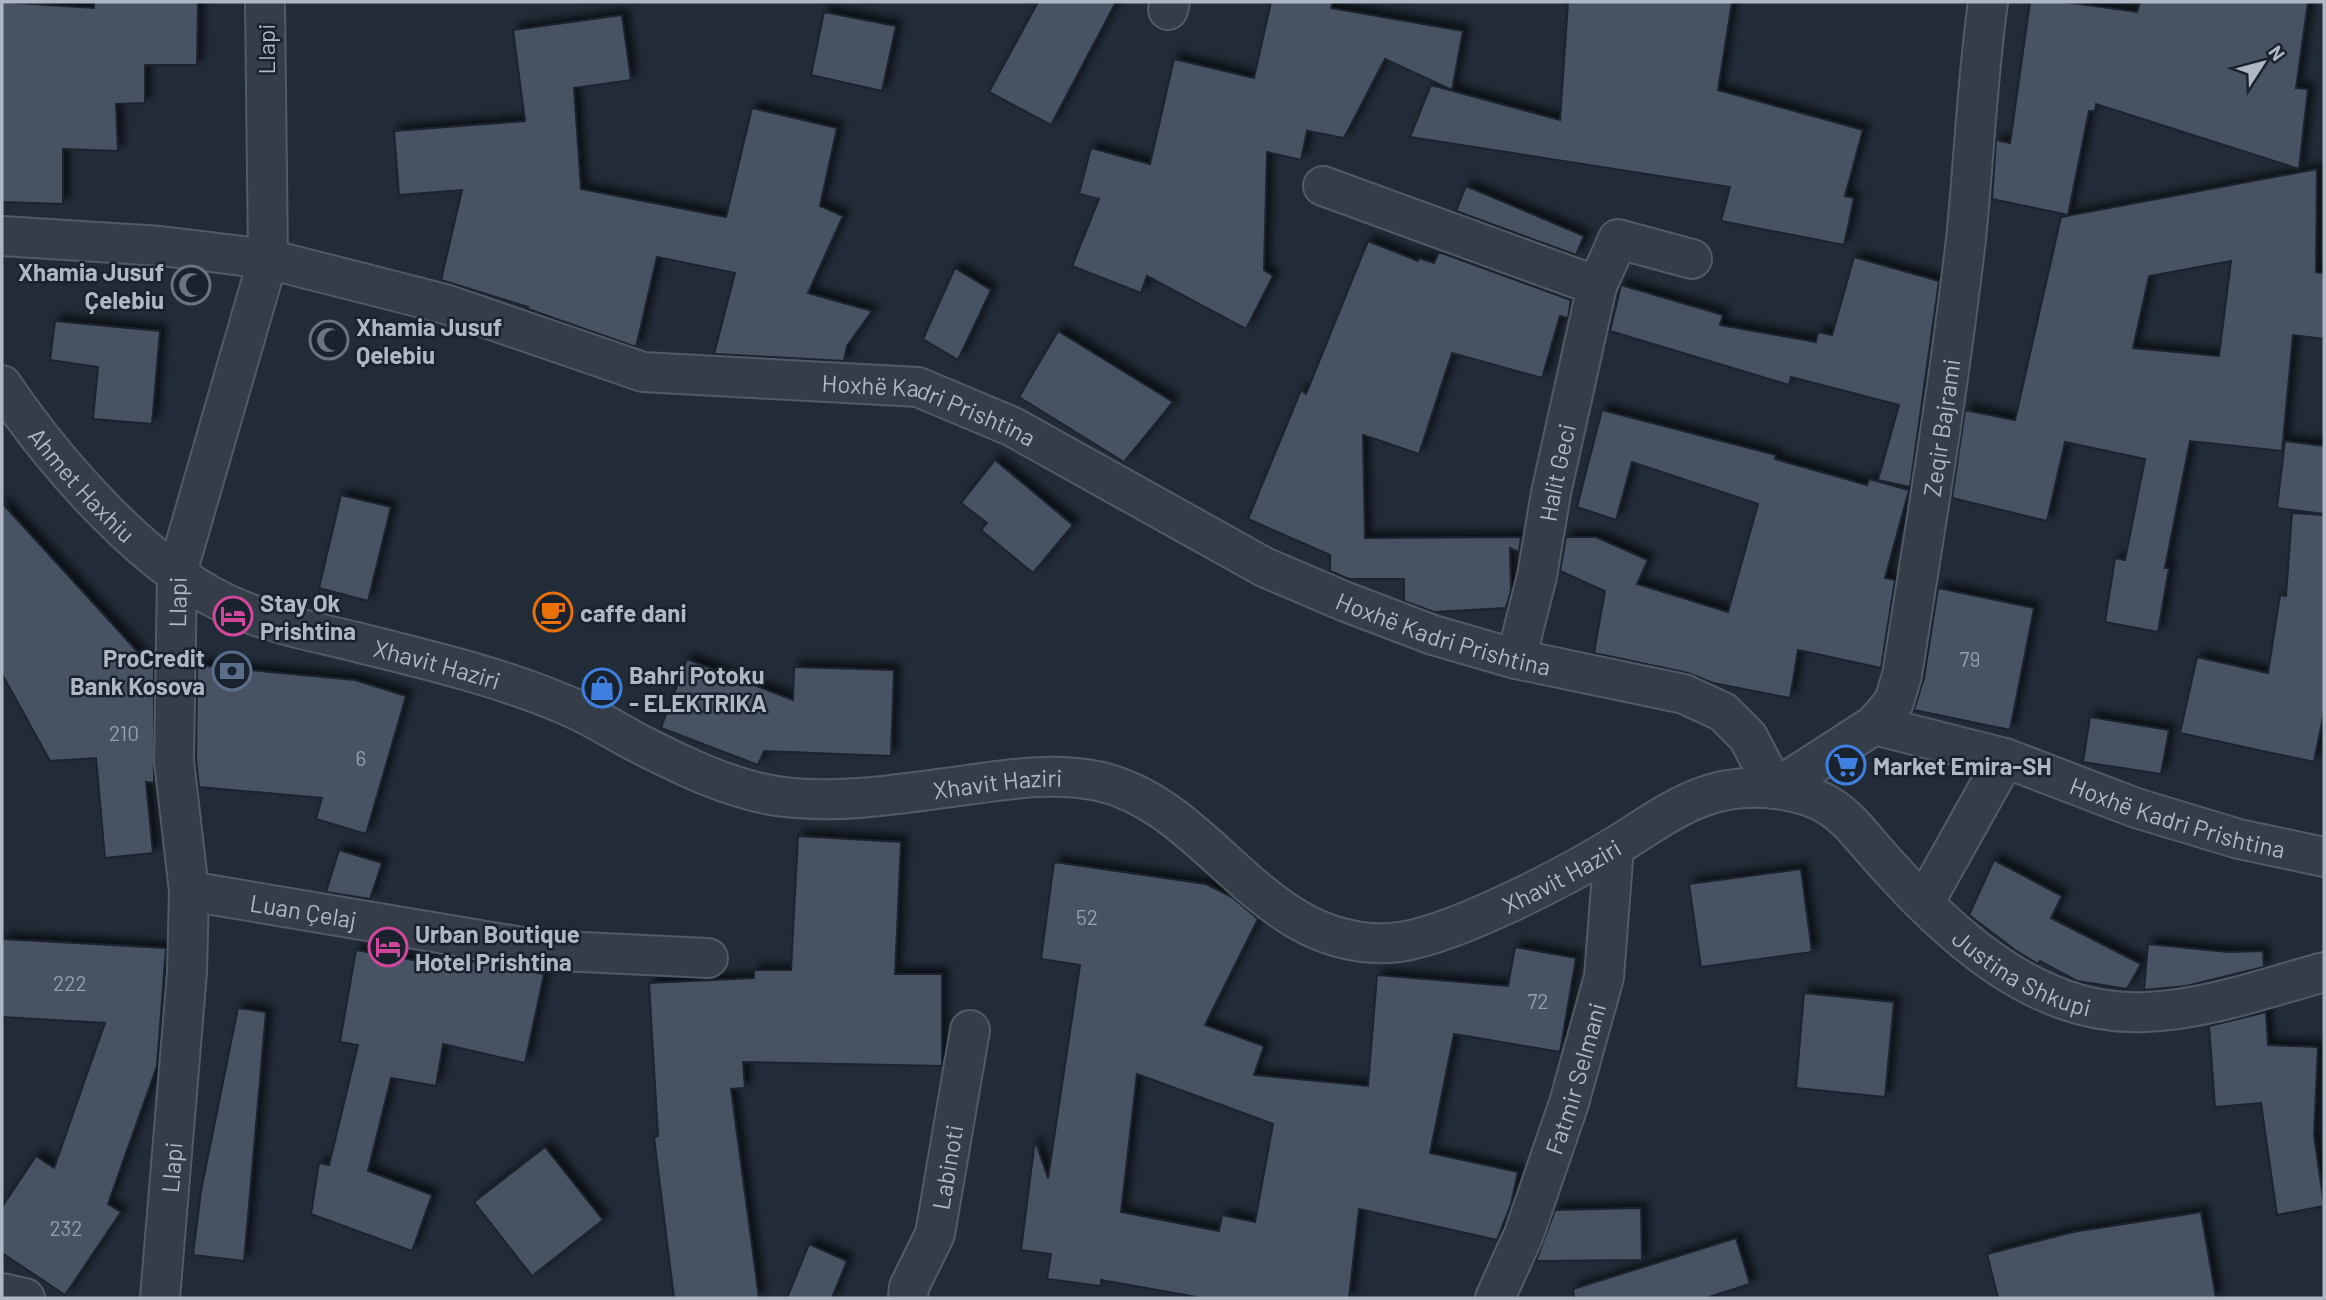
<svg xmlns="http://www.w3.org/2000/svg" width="2326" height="1300" viewBox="0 0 2326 1300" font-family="Barlow,sans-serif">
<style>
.building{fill:#475362;stroke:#1c242f;stroke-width:2;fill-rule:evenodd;filter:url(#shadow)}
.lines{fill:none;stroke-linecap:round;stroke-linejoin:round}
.minor-casing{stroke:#515b66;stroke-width:42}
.minor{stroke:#343d48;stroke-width:38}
.labels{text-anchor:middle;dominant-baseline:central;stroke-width:5;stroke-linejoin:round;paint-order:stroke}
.number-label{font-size:21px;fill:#949fac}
.street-label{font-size:24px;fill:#aeb8c5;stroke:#1a222d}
.poi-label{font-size:24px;font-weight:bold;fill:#aeb8c5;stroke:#1a222d;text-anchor:start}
</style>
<defs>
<filter id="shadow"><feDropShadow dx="6" dy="-6" stdDeviation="3.5" flood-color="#0009"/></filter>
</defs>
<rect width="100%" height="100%" fill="#212c38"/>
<g class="building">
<path d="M 2,2 L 94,8 L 94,2 L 198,2 L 197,65 L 145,65 L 145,103 L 116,104 L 118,151 L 63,149 L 63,204 L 2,202 Z"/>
<path d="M 1038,2 L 1116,2 L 1051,125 L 989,92 Z"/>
<path d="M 1271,2 L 1333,2 L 1331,8 L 1463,31 L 1452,90 L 1385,59 L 1344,138 L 1307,131 L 1301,160 L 1267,152 L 1264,270 L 1273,276 L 1246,329 L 1147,276 L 1141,293 L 1072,266 L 1099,199 L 1079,194 L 1091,148 L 1150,164 L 1174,59 L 1254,78 Z"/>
<path d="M 1568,2 L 1732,2 L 1718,90 L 1863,130 L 1845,196 L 1854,198 L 1844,245 L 1721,221 L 1730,187 L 1410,137 L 1431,85 L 1560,120 Z"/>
<path d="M 2030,2 L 2065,2 L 2137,12 L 2140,2 L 2308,2 L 2296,88 L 2308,89 L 2299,169 L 2096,104 L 2095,111 L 2089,111 L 2068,215 L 1992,199 L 1996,140 L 2010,143 Z"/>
<path d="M 824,12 L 896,26 L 882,91 L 811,75 Z"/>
<path d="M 622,15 L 631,80 L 574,88 L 581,189 L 726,217 L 752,108 L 837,128 L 820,206 L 843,216 L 808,293 L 872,311 L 847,346 L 844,361 L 714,354 L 735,273 L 657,257 L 636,347 L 528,309 L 528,307 L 441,280 L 462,190 L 399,195 L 394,131 L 525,121 L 513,30 Z"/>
<path d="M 2317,169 L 2316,272 L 2324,273 L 2324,339 L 2293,335 L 2282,451 L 2190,441 L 2165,568 L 2169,568 L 2158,632 L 2105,622 L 2115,558 L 2125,560 L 2145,459 L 2065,442 L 2047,521 L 1952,498 L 1965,410 L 2015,420 L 2061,217 ZM 2231,261 L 2219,356 L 2133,348 L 2149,276 Z"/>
<path d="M 1466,186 L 1584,236 L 1576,255 L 1456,211 Z"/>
<path d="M 1368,241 L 1418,261 L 1419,258 L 1434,263 L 1439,252 L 1571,300 L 1568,318 L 1560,316 L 1542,378 L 1452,353 L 1419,454 L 1363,435 L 1365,538 L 1521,537 L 1519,552 L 1510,548 L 1511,590 L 1506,608 L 1434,612 L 1404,601 L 1404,579 L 1349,579 L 1330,571 L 1330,555 L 1248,519 L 1301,390 L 1306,394 Z"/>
<path d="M 1854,257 L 1939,281 L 1910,487 L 1878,480 L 1899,405 L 1791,377 L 1789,385 L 1610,331 L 1621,285 L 1723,315 L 1720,325 L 1816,342 L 1818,332 L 1832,335 Z"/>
<path d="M 955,268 L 991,290 L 958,360 L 923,339 Z"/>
<path d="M 55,321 L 160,331 L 152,424 L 93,419 L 98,367 L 50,360 Z"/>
<path d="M 1058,331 L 1173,402 L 1124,462 L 1019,397 Z"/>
<path d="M 1602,410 L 1776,455 L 1775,459 L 1867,485 L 1869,479 L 1909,490 L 1885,578 L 1895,580 L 1881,668 L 1798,650 L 1790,698 L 1713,683 L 1688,673 L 1594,653 L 1605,591 L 1560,571 L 1566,537 L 1596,537 L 1648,560 L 1637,584 L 1728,612 L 1758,504 L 1632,462 L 1616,520 L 1577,507 Z"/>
<path d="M 2285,441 L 2324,446 L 2324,514 L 2277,508 Z"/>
<path d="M 995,460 L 1073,525 L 1033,573 L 981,530 L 987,523 L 961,503 Z"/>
<path d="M 341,495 L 391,507 L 368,601 L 319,588 Z"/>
<path d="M 2,503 L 146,661 L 154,661 L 154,783 L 146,782 L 153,853 L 105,858 L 96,758 L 50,761 L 2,674 Z"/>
<path d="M 2292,513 L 2324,515 L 2324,712 L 2314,762 L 2180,733 L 2197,657 L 2268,673 L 2280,595 L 2286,596 Z"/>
<path d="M 1938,588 L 2034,608 L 2010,730 L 1914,710 L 1924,678 Z"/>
<path d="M 687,659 L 793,700 L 794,667 L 894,670 L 891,756 L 764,751 L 758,765 L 661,728 Z"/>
<path d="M 197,665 L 355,680 L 406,696 L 366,834 L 316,819 L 322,798 L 199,787 L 196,760 Z"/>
<path d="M 2090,717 L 2169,730 L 2161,774 L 2083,762 Z"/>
<path d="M 798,836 L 901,842 L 895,974 L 942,974 L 942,1066 L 743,1062 L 745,1088 L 731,1089 L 759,1298 L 674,1298 L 654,1137 L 658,1136 L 649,983 L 754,978 L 754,970 L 791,970 Z"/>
<path d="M 339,850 L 382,863 L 370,899 L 326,892 Z"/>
<path d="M 1994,860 L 2062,896 L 2051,918 L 2141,964 L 2127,989 L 2077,981 L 2040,961 L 2038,964 L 2015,950 L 1969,915 Z"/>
<path d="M 1054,862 L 1206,884 L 1232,897 L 1258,919 L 1205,1025 L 1264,1046 L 1254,1075 L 1368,1086 L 1377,975 L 1508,986 L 1515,947 L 1576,958 L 1560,1052 L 1454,1034 L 1430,1153 L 1518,1172 L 1511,1204 L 1497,1240 L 1359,1209 L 1349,1298 L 1202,1298 L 1101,1280 L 1101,1286 L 1047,1279 L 1051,1254 L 1021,1250 L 1035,1140 L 1048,1178 L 1080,965 L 1041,959 ZM 1137,1074 L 1273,1124 L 1255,1222 L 1222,1215 L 1219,1231 L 1121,1212 Z"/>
<path d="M 1801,869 L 1812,952 L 1701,967 L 1689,884 Z"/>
<path d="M 2,939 L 166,948 L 157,1066 L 108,1204 L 121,1212 L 65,1295 L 2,1253 L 2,1207 L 36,1156 L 54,1168 L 105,1023 L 2,1017 Z"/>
<path d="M 2148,944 L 2228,952 L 2263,951 L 2264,967 L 2186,986 L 2144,990 Z"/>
<path d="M 356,950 L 465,969 L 467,960 L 544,974 L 525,1063 L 443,1044 L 436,1086 L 391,1078 L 368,1171 L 432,1195 L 412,1251 L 311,1214 L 319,1163 L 329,1165 L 358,1045 L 340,1042 Z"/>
<path d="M 1804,993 L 1894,1002 L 1885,1097 L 1796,1088 Z"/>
<path d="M 238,1008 L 266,1012 L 244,1261 L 193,1255 L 201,1191 Z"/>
<path d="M 2266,1012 L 2268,1045 L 2318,1047 L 2314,1135 L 2324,1206 L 2277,1215 L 2261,1103 L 2215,1107 L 2209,1026 Z"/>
<path d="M 545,1147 L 603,1220 L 532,1276 L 474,1202 Z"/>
<path d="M 1641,1208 L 1642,1260 L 1536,1261 L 1555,1210 Z"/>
<path d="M 2201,1212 L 2216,1298 L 1998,1298 L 1987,1254 L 2073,1232 Z"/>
<path d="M 1736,1238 L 1750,1284 L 1706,1298 L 1574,1298 L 1573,1289 Z"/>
<path d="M 809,1244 L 847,1261 L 832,1298 L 787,1298 Z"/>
</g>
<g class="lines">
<defs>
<g id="minor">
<path d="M 1168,10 L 1170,2"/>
<path d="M 1323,186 L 1597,286"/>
<path id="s1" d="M 2,236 L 161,246 L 268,259 L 445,304 L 643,372 L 918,387 L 1013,427 L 1264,567 L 1346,602 L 1433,635 L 1516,659 L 1684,694 L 1723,712 L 1748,737 L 1775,789"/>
<path id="s2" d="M 2,385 C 54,462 150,574 238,609 C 274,624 314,632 352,641 C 424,659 498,676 566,705 C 591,715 613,730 636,742 C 681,765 733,791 784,797 C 845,804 906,793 967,785 C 1011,779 1054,772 1098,781 C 1212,806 1259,949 1390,943 C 1446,940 1569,875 1619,844 C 1672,811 1708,781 1775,789 C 1840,797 1848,823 1890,868 C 1955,940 2041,1017 2145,1012 C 2205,1010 2266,988 2324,972"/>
<path id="s3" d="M 1516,659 L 1537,576 L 1551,493 L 1597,286 L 1618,239 L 1692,259"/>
<path id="s4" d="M 1874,725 L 2005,758 L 2136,808 L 2239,839 L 2324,857"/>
<path id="s5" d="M 1775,789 L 1874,725 L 1894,702 L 1902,675 C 1925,530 1949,385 1966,239 C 1974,160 1977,81 1988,2"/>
<path id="s6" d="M 189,891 L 540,950 L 708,958"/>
<path d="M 1924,903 L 2005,758"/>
<path d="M 2,1293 L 25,1298"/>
<path id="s7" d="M 160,1298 L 187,972 L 189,891 L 174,761 L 177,573 L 268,259 L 265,2"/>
<path id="s8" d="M 908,1298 L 909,1287 L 935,1234 L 970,1030"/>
<path id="s9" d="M 1495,1298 L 1524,1234 L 1569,1103 L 1604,977 L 1614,848"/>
</g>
</defs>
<use href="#minor" class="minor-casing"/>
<use href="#minor" class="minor"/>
</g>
<defs>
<symbol id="mosque-ring" viewBox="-11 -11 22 22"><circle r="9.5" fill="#1a222d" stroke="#6b7280" stroke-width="1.5"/><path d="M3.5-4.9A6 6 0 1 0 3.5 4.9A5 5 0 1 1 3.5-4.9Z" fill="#6b7280"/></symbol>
<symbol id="cafe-ring" viewBox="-11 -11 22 22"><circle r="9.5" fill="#1a222d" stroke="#e8710a" stroke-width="1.5"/><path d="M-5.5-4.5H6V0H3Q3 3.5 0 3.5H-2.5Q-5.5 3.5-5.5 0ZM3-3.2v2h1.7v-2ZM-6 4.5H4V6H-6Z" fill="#e8710a"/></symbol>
<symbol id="hotel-ring" viewBox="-11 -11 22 22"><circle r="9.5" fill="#1a222d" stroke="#d1479c" stroke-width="1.5"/><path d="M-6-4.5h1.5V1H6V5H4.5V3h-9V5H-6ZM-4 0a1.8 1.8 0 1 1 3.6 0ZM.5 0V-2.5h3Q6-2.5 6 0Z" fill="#d1479c"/></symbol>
<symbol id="bank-ring" viewBox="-11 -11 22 22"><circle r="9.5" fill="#1a222d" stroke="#5c6f8a" stroke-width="1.5"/><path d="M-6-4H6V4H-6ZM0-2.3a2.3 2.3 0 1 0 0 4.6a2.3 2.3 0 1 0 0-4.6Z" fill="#5c6f8a"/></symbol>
<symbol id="shop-ring" viewBox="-11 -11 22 22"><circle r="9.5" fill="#1a222d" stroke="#3f7fe0" stroke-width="1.5"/><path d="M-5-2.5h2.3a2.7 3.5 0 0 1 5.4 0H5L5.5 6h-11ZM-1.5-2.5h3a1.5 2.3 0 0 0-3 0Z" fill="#3f7fe0"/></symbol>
<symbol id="supermarket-ring" viewBox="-11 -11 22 22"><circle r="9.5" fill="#1a222d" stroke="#3f7fe0" stroke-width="1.5"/><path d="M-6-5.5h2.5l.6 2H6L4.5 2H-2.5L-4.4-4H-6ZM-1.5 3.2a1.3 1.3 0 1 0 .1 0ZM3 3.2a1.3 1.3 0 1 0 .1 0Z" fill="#3f7fe0"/></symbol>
</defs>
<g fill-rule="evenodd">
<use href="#mosque-ring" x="169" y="263" width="44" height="44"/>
<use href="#mosque-ring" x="307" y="318" width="44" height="44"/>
<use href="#cafe-ring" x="531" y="590" width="44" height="44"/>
<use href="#hotel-ring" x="211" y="594" width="44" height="44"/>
<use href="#bank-ring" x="210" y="649" width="44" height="44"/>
<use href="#shop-ring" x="580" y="666" width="44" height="44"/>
<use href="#supermarket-ring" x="1824" y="743" width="44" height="44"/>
<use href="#hotel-ring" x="366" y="925" width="44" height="44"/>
</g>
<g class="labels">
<g class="number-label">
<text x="1970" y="658">79</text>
<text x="124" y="732">210</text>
<text x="361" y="757">6</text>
<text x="1087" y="916">52</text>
<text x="70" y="982">222</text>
<text x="1538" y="1000">72</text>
<text x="66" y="1227">232</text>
</g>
<g class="street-label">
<text transform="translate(265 49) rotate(-90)">Llapi</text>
<text stroke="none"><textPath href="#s1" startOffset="950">Hoxhë Kadri Prishtina</textPath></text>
<text stroke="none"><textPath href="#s5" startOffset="427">Zeqir Bajrami</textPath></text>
<text stroke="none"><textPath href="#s3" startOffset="191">Halit Geci</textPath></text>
<text stroke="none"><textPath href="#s2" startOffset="128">Ahmet Haxhiu</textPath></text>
<text stroke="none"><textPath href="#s7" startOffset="698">Llapi</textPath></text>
<text stroke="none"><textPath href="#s1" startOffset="1517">Hoxhë Kadri Prishtina</textPath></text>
<text stroke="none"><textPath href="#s2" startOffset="536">Xhavit Haziri</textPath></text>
<text stroke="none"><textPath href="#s2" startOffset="1124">Xhavit Haziri</textPath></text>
<text stroke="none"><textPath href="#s4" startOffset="318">Hoxhë Kadri Prishtina</textPath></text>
<text stroke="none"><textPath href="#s2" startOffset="1752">Xhavit Haziri</textPath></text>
<text stroke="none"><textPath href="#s6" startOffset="116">Luan Çelaj</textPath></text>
<text stroke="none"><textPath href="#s2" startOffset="2303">Justina Shkupi</textPath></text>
<text stroke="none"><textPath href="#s9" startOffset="234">Fatmir Selmani</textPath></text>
<text stroke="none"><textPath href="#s8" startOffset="138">Labinoti</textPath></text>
<text stroke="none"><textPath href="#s7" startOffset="131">Llapi</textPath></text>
</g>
<g class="poi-label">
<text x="164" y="271" text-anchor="end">Xhamia Jusuf<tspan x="164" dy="28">Çelebiu</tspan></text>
<text x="356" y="326">Xhamia Jusuf<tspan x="356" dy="28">Qelebiu</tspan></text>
<text x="260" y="602">Stay Ok<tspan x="260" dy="28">Prishtina</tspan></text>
<text x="580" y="612">caffe dani</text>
<text x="205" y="657" text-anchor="end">ProCredit<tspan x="205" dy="28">Bank Kosova</tspan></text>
<text x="629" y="674">Bahri Potoku<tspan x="629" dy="28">- ELEKTRIKA</tspan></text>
<text x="1873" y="765">Market Emira-SH</text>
<text x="415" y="933">Urban Boutique<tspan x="415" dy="28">Hotel Prishtina</tspan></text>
</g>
</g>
<rect width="2326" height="1300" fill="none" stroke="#aeb8c5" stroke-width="7"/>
<g transform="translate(2263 63) rotate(54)" stroke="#1a222d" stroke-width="5" paint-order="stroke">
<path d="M0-5L12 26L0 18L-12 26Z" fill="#aeb8c5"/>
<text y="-10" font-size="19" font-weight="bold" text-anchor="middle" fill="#aeb8c5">N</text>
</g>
</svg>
